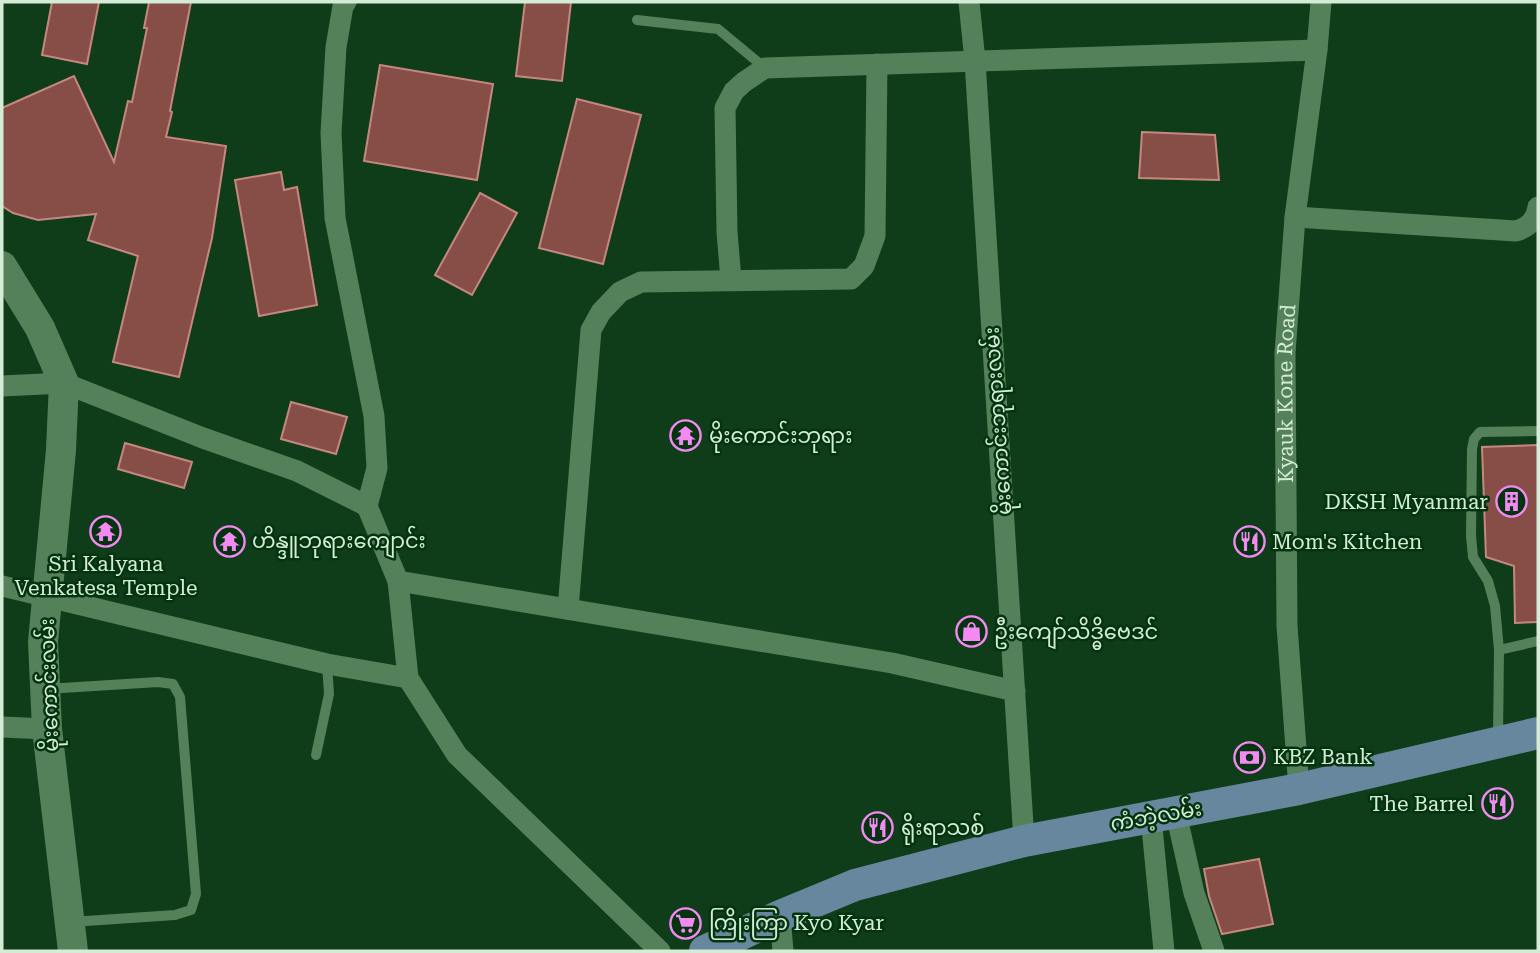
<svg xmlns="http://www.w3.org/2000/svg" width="1540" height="953" viewBox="0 0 1540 953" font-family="'Roboto Serif','Noto Sans Myanmar',serif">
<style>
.building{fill:#874d47;stroke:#c6877f;stroke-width:2}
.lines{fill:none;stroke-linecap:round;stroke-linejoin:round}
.service{stroke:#548159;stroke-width:10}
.minor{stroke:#548159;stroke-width:21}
.secondary{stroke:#548159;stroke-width:30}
.primary{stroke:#66879d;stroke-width:32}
.labels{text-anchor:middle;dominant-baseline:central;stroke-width:5;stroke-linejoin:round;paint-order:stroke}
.street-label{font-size:21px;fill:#d4ecd5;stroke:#03330f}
.poi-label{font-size:21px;fill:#d4ecd5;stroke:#03330f;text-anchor:start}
</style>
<rect width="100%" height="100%" fill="#103d19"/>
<g class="building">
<path d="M 52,2 L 99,2 L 87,64 L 42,55 Z"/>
<path d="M 149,2 L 191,2 L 170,111 L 172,112 L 166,137 L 226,146 L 212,238 L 179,377 L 113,362 L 138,256 L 88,240 L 96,214 L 38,220 L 13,213 L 2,206 L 2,108 L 74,76 L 114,162 L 128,101 L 132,102 L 147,28 L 144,28 Z"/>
<path d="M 525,2 L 571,2 L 562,81 L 516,76 Z"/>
<path d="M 380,65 L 493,84 L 477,180 L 364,161 Z"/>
<path d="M 577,99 L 641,115 L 603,264 L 539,248 Z"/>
<path d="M 1142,132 L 1215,135 L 1219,180 L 1139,178 Z"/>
<path d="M 281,172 L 284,190 L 297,187 L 317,305 L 259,316 L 235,180 Z"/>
<path d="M 480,193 L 517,213 L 472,295 L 435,275 Z"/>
<path d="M 291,402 L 347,417 L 336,454 L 281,439 Z"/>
<path d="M 125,443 L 192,462 L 184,488 L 118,469 Z"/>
<path d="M 1538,445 L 1538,622 L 1515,623 L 1514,566 L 1486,557 L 1482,447 Z"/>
<path d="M 1259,859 L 1273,924 L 1222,934 L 1209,896 L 1204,869 Z"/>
</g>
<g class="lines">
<g class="service">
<path d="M 637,20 L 718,29 L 765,68"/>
<path d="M 1499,650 L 1538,641"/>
<path d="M 46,689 L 158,682 L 173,684 L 180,697 L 196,894 L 191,910 L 175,915 L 71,922"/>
<path d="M 1498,740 L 1499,650 L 1495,606 L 1488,581 L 1473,557 L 1471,536 L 1472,449 L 1474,439 L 1480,432 L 1538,431"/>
<path d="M 316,755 L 329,694 L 327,664"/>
</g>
<g class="minor">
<path d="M 346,2 L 343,6 L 336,47 L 331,133 L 335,218 L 374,416 L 377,468 L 367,506"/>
<path d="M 969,2 L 975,61 L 1024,841"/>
<path d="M 1295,217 L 1516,231 C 1529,227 1536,220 1538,207"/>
<path d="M 731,280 L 727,232 L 725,108 L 734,91 L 744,82 L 765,68 L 1317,50"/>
<path d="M 2,386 L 64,383 L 203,438 L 297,471 L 367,506 L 398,581 L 408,678 L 457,755 L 660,951"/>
<path d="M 398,581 L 892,663 L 1015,691"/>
<path d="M 2,586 L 327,664 L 408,678"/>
<path d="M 568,609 L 591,330 L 601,312 L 620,292 L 641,282 L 851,279 L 864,266 L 875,236 L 877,64"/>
<path d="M 2,727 L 47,729"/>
<path id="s1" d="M 1299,789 L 1287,626 L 1285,353 L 1295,217 L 1317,50 L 1321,2"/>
<path d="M 1176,813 L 1194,893 L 1214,951"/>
<path d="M 1151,817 L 1164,951"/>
<path d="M 780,916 L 783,951"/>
</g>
<path class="secondary" d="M 2,266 L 40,328 L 64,383 L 61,450 L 43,642 L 47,729 L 73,951"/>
<path class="primary" d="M 705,951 L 780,916 L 855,885 L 1024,841 L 1299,789 L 1538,733"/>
</g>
<defs>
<symbol id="temple-ring" viewBox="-11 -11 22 22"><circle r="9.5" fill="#03330f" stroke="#f38af2" stroke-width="1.5"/><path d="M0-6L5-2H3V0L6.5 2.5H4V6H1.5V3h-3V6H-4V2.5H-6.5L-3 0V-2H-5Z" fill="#f38af2"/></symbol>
<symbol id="building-ring" viewBox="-11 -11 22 22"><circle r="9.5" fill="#03330f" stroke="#f38af2" stroke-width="1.5"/><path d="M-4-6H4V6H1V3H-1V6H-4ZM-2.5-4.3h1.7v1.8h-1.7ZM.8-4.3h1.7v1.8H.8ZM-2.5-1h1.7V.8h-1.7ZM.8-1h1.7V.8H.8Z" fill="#f38af2"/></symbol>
<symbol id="restaurant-ring" viewBox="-11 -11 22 22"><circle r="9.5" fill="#03330f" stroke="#f38af2" stroke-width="1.5"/><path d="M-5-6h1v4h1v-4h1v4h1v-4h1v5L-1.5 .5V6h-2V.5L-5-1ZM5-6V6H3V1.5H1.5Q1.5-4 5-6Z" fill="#f38af2"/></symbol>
<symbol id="shop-ring" viewBox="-11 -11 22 22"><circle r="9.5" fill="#03330f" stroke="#f38af2" stroke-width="1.5"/><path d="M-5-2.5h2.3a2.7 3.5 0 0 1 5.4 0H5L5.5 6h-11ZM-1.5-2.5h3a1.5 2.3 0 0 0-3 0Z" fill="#f38af2"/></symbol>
<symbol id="bank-ring" viewBox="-11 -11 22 22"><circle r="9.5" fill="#03330f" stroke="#f38af2" stroke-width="1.5"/><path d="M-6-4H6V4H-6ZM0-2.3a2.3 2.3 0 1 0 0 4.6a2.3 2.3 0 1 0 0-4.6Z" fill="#f38af2"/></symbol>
<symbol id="supermarket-ring" viewBox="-11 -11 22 22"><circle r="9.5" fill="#03330f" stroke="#f38af2" stroke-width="1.5"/><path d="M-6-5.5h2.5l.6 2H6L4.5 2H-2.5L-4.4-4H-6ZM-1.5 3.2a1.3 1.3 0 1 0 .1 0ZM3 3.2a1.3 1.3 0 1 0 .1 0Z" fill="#f38af2"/></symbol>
</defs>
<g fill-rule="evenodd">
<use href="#temple-ring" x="668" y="418" width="35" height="35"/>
<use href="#building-ring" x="1494" y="484" width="35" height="35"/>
<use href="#temple-ring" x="88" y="514" width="35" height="35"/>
<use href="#temple-ring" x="212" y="524" width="35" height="35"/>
<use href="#restaurant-ring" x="1232" y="524" width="35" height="35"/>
<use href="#shop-ring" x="954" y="614" width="35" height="35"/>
<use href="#bank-ring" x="1232" y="740" width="35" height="35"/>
<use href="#restaurant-ring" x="1480" y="786" width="35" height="35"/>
<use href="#restaurant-ring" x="860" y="810" width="35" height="35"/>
<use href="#supermarket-ring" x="668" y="906" width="35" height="35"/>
</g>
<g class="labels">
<g class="street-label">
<text stroke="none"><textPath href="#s1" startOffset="396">Kyauk Kone Road</textPath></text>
<text transform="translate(998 421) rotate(-94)">မိုးကောင်းဘုရားလမ်း</text>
<text transform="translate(49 685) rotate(-92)">မိုးကောင်းလမ်း</text>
<text transform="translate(1156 816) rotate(-10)">ကံဘဲ့လမ်း</text>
</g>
<g class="poi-label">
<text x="709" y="436">မိုးကောင်းဘုရား</text>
<text x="1488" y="502" text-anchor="end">DKSH Myanmar</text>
<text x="252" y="541">ဟိန္ဒူဘုရားကျောင်း</text>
<text x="1272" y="542">Mom's Kitchen</text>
<text x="106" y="564" text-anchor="middle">Sri Kalyana<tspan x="106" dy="24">Venkatesa Temple</tspan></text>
<text x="994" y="632">ဦးကျော်သိဒ္ဓိဗေဒင်</text>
<text x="1273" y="757">KBZ Bank</text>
<text x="1474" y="804" text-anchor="end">The Barrel</text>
<text x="901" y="828">ရိုးရာသစ်</text>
<text x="709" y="923">ကြိုးကြာ Kyo Kyar</text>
</g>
</g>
<rect width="1540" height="953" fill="none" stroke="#d4ecd5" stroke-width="7"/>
</svg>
